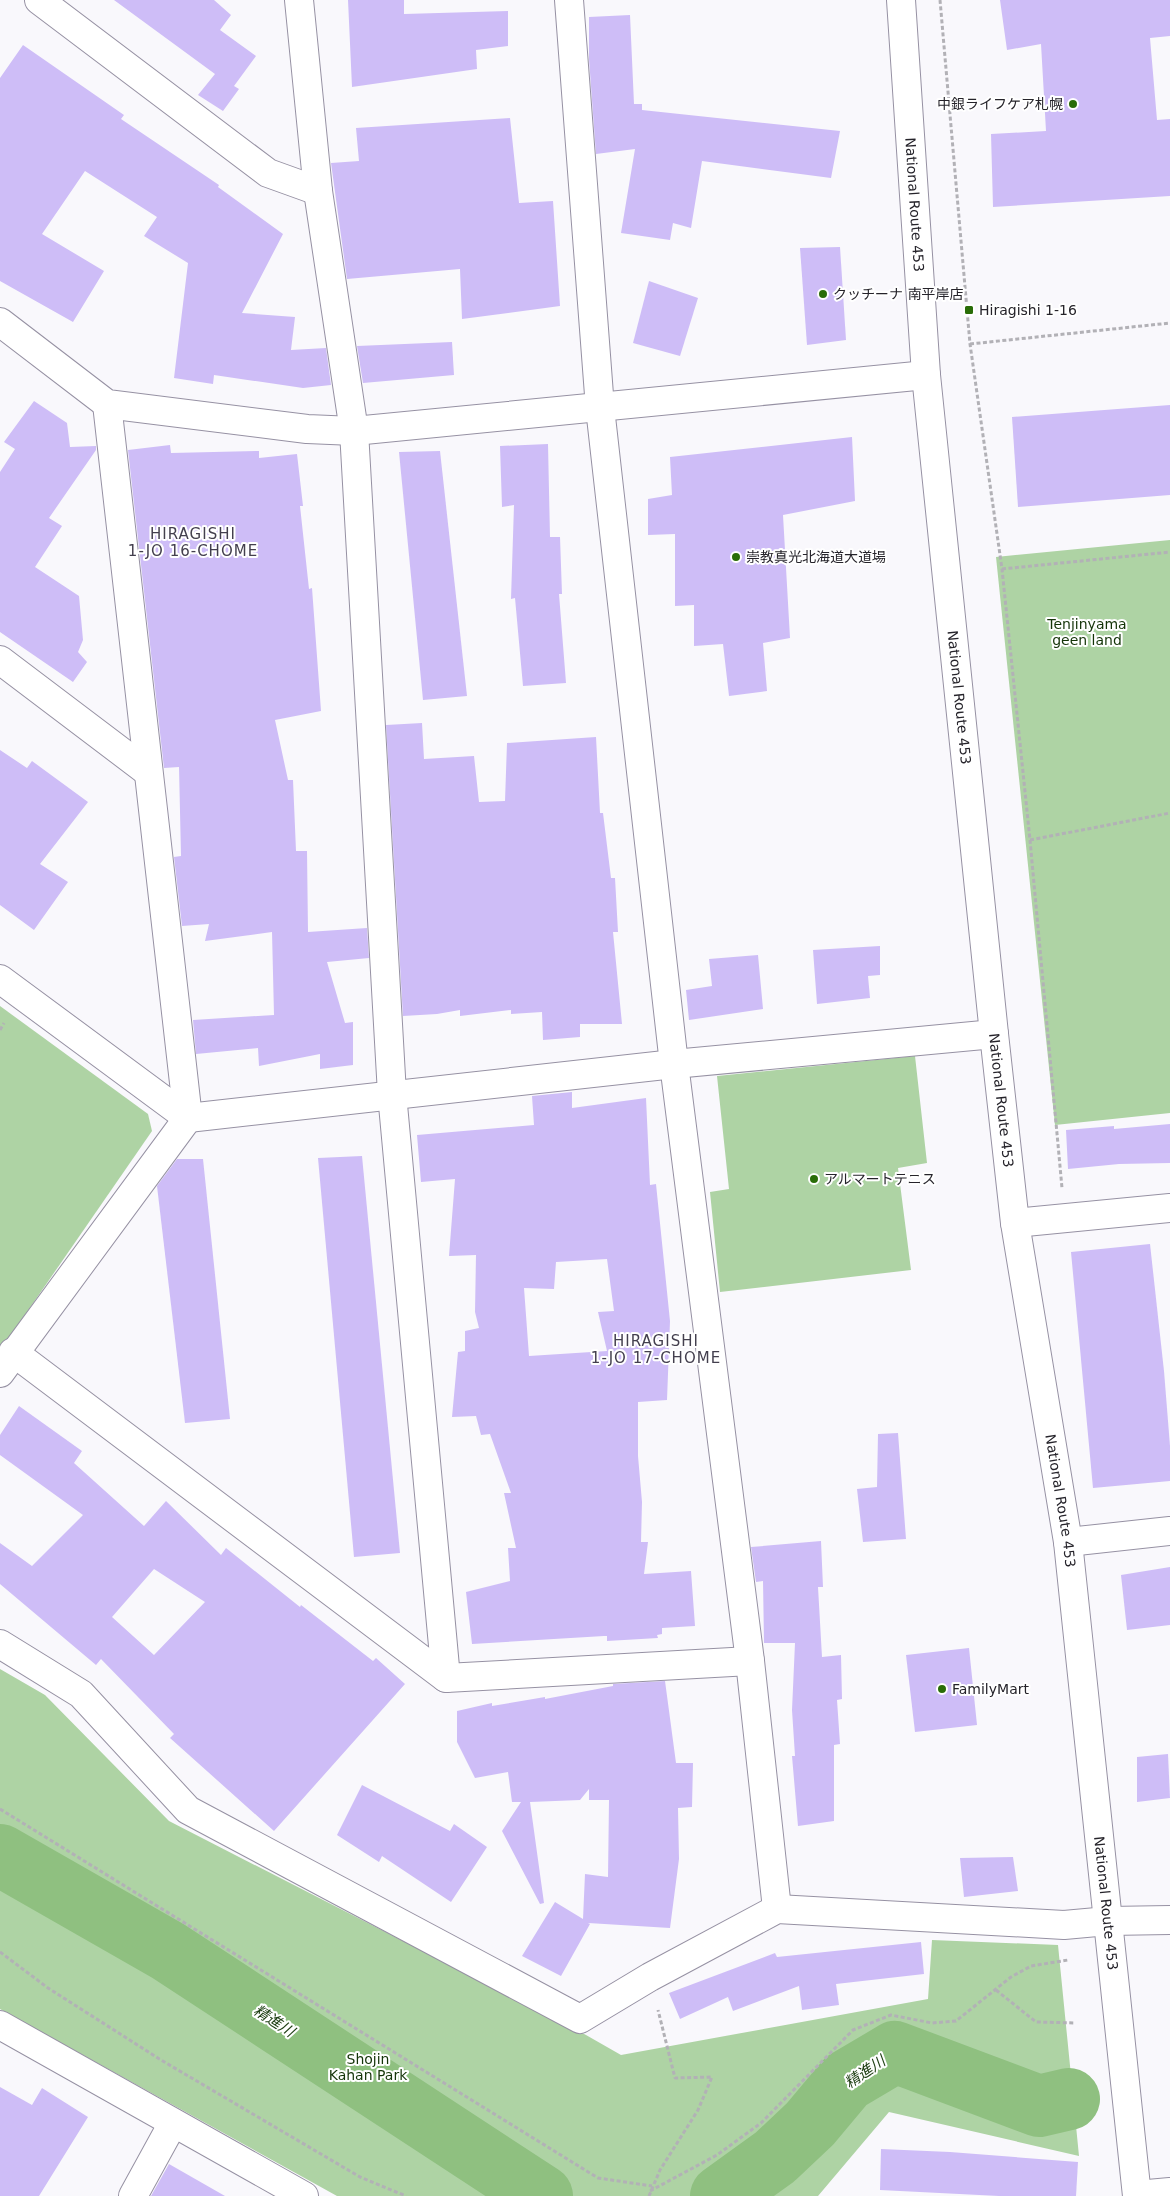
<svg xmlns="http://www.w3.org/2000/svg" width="1170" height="2196" viewBox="0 0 1170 2196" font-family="'DejaVu Sans','Noto Sans JP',sans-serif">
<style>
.green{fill:#aed3a4}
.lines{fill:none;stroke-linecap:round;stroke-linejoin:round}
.river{stroke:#8fc080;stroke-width:62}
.building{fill:#cebdf7;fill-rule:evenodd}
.minor-casing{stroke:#9691a3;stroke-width:30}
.highway-casing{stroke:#9691a3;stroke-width:30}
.path{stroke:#b2b1b6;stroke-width:3;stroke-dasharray:4 2.5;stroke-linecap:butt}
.minor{stroke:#fff;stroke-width:28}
.highway{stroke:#fff;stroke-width:28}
.poi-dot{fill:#296d07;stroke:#fff;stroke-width:2}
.labels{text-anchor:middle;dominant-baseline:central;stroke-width:4;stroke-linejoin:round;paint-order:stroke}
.poi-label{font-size:14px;fill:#25232a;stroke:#fff;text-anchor:start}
.street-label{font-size:14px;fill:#25232a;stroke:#fff}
.park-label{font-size:14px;fill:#143408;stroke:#fff}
.neighbourhood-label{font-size:15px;letter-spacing:1px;fill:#433f4e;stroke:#fff}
.water-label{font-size:15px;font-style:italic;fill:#1c3d11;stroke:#fff}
</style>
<rect width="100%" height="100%" fill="#f9f8fc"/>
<g class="green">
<path d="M 1170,540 L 1170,1113 L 1055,1125 L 996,557 Z"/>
<path d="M 0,1006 L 148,1114 L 152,1131 L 0,1351 Z"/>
<path d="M 915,1056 L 927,1163 L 898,1168 L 911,1270 L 720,1292 L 710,1192 L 729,1189 L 717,1076 Z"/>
<path d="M 0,1669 L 45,1695 L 169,1821 L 586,2035 L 621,2055 L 928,1999 L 932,1940 L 1058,1945 L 1079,2156 L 889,2112 L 818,2196 L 337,2196 L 0,2009 Z"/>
</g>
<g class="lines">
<g class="river">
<path d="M 0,1855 L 168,1951 L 542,2196"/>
<path d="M 721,2196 L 775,2157 L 810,2124 L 846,2081 L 895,2052 L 1039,2106 L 1069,2099"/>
</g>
</g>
<g class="building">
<path d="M 114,0 L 214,0 L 231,15 L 220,30 L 256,56 L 234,86 L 239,89 L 223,111 L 198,95 L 215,74 Z"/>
<path d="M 348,0 L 404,0 L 404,14 L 508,11 L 508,46 L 476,50 L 477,69 L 352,87 Z"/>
<path d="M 1000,0 L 1170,0 L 1170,36 L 1150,38 L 1157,120 L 1170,119 L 1170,196 L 993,207 L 991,134 L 1046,131 L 1041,44 L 1007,50 Z"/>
<path d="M 630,15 L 634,104 L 642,104 L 642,110 L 840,131 L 831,178 L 702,161 L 691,228 L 673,223 L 670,240 L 621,233 L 635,149 L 596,154 L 589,59 L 589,17 Z"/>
<path d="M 23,45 L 124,115 L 121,119 L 219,185 L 218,187 L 283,234 L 242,313 L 295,317 L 291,350 L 326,348 L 331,385 L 303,388 L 214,375 L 213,384 L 174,378 L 188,263 L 144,236 L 157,217 L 85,171 L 42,234 L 104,271 L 73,322 L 0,281 L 0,78 Z"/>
<path d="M 510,118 L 519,203 L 553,201 L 560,306 L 462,319 L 460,269 L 347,279 L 331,163 L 359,161 L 356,128 Z"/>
<path d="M 840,247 L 846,340 L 807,345 L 800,248 Z"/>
<path d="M 649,281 L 698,298 L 680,356 L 633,343 Z"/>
<path d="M 452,342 L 454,375 L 363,383 L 357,346 Z"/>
<path d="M 34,401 L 67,423 L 70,447 L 96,446 L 96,450 L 49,518 L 62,526 L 35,567 L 79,596 L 83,640 L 78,652 L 87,662 L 73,682 L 0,632 L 0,472 L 15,449 L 4,442 Z"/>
<path d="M 1170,405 L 1170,495 L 1018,507 L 1012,417 Z"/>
<path d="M 852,437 L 855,501 L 783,515 L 790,638 L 763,643 L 767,691 L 729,696 L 723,644 L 694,646 L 694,605 L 675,606 L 675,534 L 648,535 L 648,499 L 672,495 L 670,457 Z"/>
<path d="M 548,444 L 550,537 L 560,537 L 562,594 L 559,594 L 566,683 L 523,686 L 515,598 L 511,599 L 514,505 L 502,507 L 500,446 Z"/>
<path d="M 170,445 L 171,453 L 259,451 L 259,458 L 297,454 L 303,506 L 300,506 L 309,589 L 312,588 L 321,711 L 275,720 L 288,780 L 293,780 L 296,851 L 307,851 L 308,932 L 367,928 L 369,958 L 327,962 L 345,1023 L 353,1022 L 353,1065 L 320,1069 L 320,1054 L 259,1066 L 258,1048 L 196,1054 L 193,1020 L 274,1015 L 272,932 L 205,941 L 209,924 L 182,926 L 174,857 L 181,856 L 179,767 L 164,768 L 128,450 Z"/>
<path d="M 440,451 L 467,696 L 423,700 L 399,452 Z"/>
<path d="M 422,723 L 424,759 L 474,756 L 479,802 L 505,801 L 507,743 L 596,737 L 600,813 L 603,813 L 611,878 L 615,878 L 618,932 L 613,932 L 622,1024 L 580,1024 L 580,1037 L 543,1040 L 542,1012 L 511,1014 L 511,1010 L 460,1016 L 460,1010 L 437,1014 L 403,1016 L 386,725 Z"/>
<path d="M 0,750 L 27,768 L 32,761 L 88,802 L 40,864 L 68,882 L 34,930 L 0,905 Z"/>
<path d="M 880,946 L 880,975 L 868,976 L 870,998 L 817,1004 L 813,950 Z"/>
<path d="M 758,955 L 763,1009 L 689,1020 L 686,990 L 712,986 L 709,959 Z"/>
<path d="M 572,1092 L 572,1108 L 646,1098 L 650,1185 L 656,1184 L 670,1321 L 667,1400 L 638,1402 L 638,1456 L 642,1502 L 641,1542 L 648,1542 L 644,1574 L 691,1571 L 695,1626 L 662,1628 L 662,1634 L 657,1635 L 658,1638 L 607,1641 L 607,1636 L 604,1636 L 472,1644 L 466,1592 L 510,1581 L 508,1548 L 516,1548 L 504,1493 L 511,1493 L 490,1434 L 481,1435 L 476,1416 L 452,1417 L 458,1352 L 465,1351 L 465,1331 L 479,1328 L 475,1312 L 476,1255 L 449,1256 L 455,1179 L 421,1182 L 417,1135 L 534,1125 L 532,1096 ZM 607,1259 L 614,1311 L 598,1312 L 607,1351 L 529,1356 L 524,1288 L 554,1289 L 556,1262 Z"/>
<path d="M 1170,1124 L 1170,1163 L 1119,1164 L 1068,1169 L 1066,1130 L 1114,1126 L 1114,1129 Z"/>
<path d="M 362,1156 L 400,1553 L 354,1557 L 318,1158 Z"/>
<path d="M 177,1159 L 203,1159 L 230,1419 L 185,1423 L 157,1186 Z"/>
<path d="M 1150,1244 L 1164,1371 L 1170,1446 L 1170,1481 L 1093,1488 L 1071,1252 Z"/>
<path d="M 19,1406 L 82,1451 L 74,1463 L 144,1526 L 166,1501 L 221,1555 L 226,1548 L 300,1607 L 301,1605 L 373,1661 L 376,1658 L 405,1684 L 274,1831 L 170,1738 L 174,1734 L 101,1659 L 96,1665 L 0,1584 L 0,1543 L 32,1566 L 83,1515 L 0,1455 L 0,1435 ZM 154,1569 L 205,1602 L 154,1655 L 112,1617 Z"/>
<path d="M 898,1433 L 906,1539 L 863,1542 L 857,1489 L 877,1487 L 878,1434 Z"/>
<path d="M 821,1541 L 823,1587 L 818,1587 L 822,1657 L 841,1655 L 842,1699 L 837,1700 L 840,1744 L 834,1745 L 834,1821 L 798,1826 L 792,1756 L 795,1756 L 792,1710 L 795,1643 L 764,1643 L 763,1581 L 756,1582 L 751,1547 Z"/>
<path d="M 1170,1567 L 1170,1625 L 1127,1630 L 1121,1575 Z"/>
<path d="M 969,1648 L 977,1725 L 915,1732 L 906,1655 Z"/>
<path d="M 665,1681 L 676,1763 L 693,1763 L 692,1807 L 678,1808 L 679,1859 L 670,1928 L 588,1923 L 590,1924 L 561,1976 L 522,1956 L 555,1902 L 583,1919 L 585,1874 L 608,1877 L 609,1800 L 589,1800 L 589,1789 L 580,1800 L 530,1802 L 544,1903 L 540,1904 L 502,1831 L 521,1802 L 512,1802 L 508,1772 L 475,1778 L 457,1742 L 457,1711 L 492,1703 L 492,1706 L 545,1697 L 545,1699 L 613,1686 L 613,1684 Z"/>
<path d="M 1168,1754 L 1170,1798 L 1137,1802 L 1137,1757 Z"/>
<path d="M 362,1785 L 450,1831 L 454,1824 L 487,1847 L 451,1902 L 382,1856 L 379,1862 L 337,1835 Z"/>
<path d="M 1013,1857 L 1018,1891 L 964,1897 L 960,1858 Z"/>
<path d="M 921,1942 L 924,1974 L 836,1984 L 839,2005 L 802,2010 L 799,1986 L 733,2011 L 728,1997 L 680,2019 L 669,1993 L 775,1953 L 777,1957 Z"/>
<path d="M 0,2087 L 32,2105 L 42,2088 L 88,2117 L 39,2196 L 0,2196 Z"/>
<path d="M 881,2149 L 950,2152 L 1078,2162 L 1076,2196 L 999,2196 L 880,2190 Z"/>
<path d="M 169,2164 L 225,2196 L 151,2196 Z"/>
</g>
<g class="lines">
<defs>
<g id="minor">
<path d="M 39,0 L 268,173 L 318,191"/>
<path d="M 299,0 L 318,191 L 354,431 L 392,1094 L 446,1678"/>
<path d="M 569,0 L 600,408 L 674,1064 L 750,1661 L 777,1909"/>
<path d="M 0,322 L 107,404 L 307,429 L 354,431 L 926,375"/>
<path d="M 0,660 L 148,772"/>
<path d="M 0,979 L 188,1118 L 674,1064 L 994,1034"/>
<path d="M 1015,1223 L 1170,1208"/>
<path d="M 13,1352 L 446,1678 L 750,1661"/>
<path d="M 0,1373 L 188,1118 L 107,404"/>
<path d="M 1068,1542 L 1170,1531"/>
<path d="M 0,1644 L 81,1694 L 188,1810 L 580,2019 L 650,1977 L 777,1909 L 1064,1925 L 1108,1921 L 1170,1920"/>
<path d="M 0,2025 L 304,2196"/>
<path d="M 1137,2195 L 1170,2192"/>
<path d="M 133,2196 L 173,2123"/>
</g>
<g id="highway">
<path id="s1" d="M 901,0 L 926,375 L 994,1034 L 1015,1223 L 1068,1542 L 1137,2196"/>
</g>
</defs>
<use href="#minor" class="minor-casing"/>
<use href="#highway" class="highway-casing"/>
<g class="path">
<path d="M 940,0 L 970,344 L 1002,569 L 1030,840 L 1062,1188"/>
<path d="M 970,344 L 1170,323"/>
<path d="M 1002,569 L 1170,552"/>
<path d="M 1030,840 L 1170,813"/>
<path d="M 0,1030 L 4,1023"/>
<path d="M 0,1809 L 598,2178 L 652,2186"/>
<path d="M 0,1952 L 48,1988 L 161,2060 L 360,2177 L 406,2196"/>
<path d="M 996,1990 L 1036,2022 L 1075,2023"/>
<path d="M 650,2191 L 717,2155 L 761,2123 L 853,2030 L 891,2015 L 932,2023 L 956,2021 L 1011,1977 L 1031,1966 L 1068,1960"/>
<path d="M 649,2196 L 660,2170 L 698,2110 L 712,2077 L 675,2078 L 658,2010"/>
</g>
<use href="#minor" class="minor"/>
<use href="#highway" class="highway"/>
</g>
<g class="poi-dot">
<circle cx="1073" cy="104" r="5"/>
<circle cx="823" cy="294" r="5"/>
<rect x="964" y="305" width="10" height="10" rx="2.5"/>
<circle cx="736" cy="557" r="5"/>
<circle cx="814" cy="1179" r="5"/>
<circle cx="942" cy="1689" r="5"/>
</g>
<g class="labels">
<g class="poi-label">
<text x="1063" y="104" text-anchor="end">中銀ライフケア札幌</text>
<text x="833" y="294">クッチーナ 南平岸店</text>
<text x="979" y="310">Hiragishi 1-16</text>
<text x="746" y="557">崇教真光北海道大道場</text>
<text x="824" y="1179">アルマートテニス</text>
<text x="952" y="1689">FamilyMart</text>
</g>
<g class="street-label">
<text stroke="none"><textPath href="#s1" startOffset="205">National Route 453</textPath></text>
<text stroke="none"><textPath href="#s1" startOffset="700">National Route 453</textPath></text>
<text stroke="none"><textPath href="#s1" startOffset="1105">National Route 453</textPath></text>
<text stroke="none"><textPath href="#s1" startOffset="1510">National Route 453</textPath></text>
<text stroke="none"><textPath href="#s1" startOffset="1915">National Route 453</textPath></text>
</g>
<g class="park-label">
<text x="1087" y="624">Tenjinyama<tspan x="1087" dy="16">geen land</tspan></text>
<text x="368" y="2059">Shojin<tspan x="368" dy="16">Kahan Park</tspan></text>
</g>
<g class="neighbourhood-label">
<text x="193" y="534">HIRAGISHI<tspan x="193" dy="17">1-JO 16-CHOME</tspan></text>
<text x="656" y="1341">HIRAGISHI<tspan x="656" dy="17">1-JO 17-CHOME</tspan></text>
</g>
<g class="water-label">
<text transform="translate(274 2021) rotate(33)">精進川</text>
<text transform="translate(865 2072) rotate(-34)">精進川</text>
</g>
</g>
</svg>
